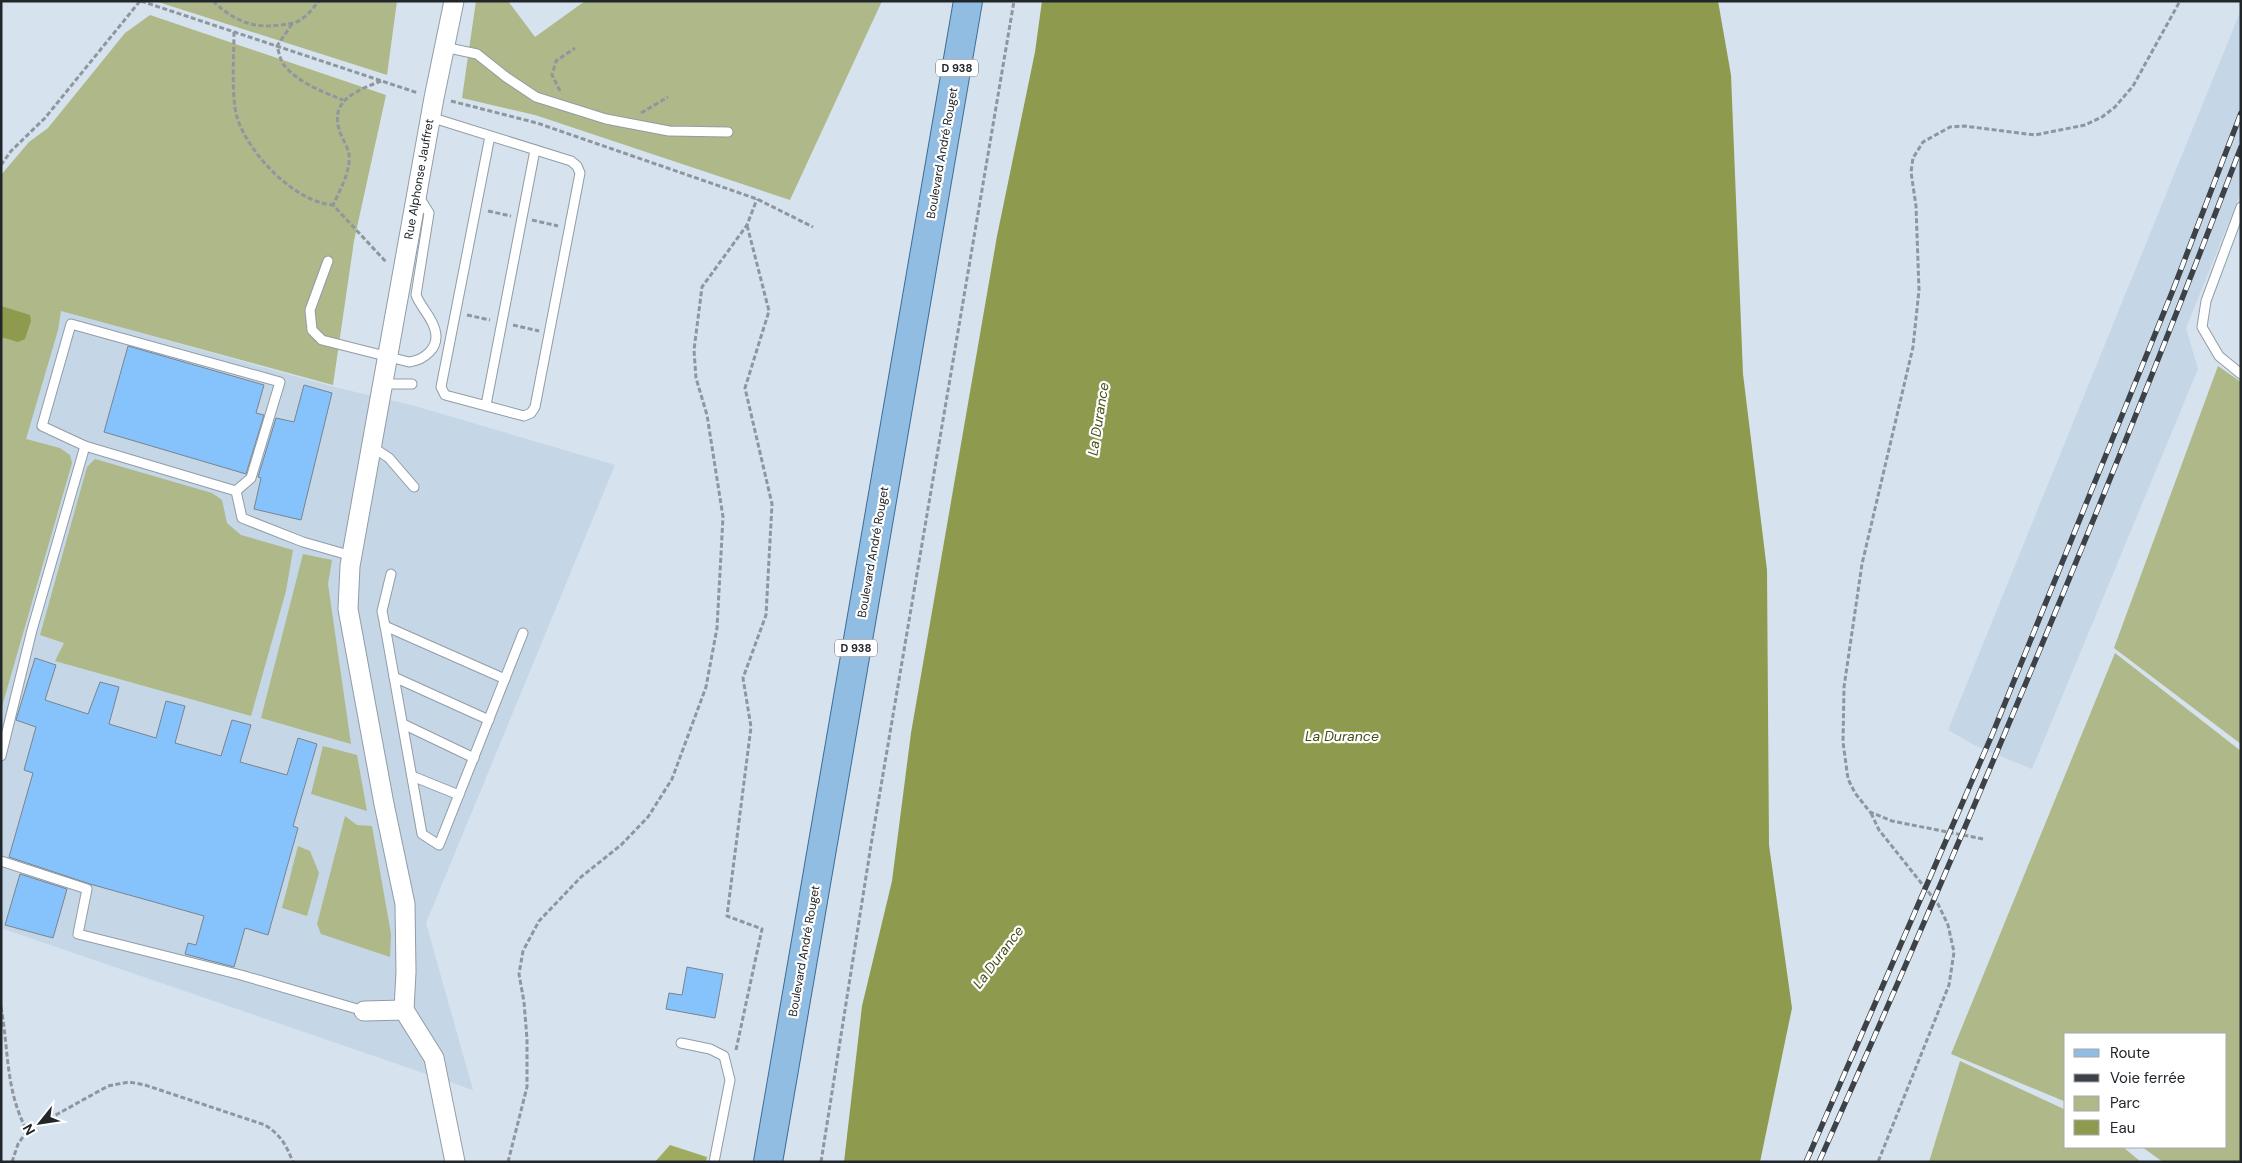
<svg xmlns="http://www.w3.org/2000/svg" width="2242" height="1163" viewBox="0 0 2242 1163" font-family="'DM Sans',sans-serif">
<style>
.built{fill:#c5d6e7}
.green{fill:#afb888}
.forest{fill:#9fac5f}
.water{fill:#8e9a4e}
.building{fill:#86c3fc;stroke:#79838d}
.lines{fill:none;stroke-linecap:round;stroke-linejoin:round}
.lane-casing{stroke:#919ca6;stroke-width:11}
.street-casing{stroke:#919ca6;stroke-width:21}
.primary-casing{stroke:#3c6c95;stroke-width:30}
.path{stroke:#8e979f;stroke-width:3;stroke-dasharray:5 2.5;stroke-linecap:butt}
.lane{stroke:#fff;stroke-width:9}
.street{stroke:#fff;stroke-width:19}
.primary{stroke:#92bde2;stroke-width:28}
.rail-casing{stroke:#3c4247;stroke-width:5.5}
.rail{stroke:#fff;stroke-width:4;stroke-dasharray:11;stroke-linecap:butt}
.labels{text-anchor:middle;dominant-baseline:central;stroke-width:4.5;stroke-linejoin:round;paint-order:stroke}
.shield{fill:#fff;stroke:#64676a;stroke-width:1}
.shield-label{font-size:11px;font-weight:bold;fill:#21262a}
.street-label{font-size:12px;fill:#21262a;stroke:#fff}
.water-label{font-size:14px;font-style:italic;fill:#464e14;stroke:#fff}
</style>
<rect width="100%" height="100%" fill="#d6e2ed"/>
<g class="built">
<path d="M 2241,10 L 2241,192 L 2186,328 L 2198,369 L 2032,769 L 1976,746 L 1948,730 Z"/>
<path d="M 1,294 L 334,387 L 415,406 L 615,465 L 426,923 L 473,1090 L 1,928 Z"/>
</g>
<g class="green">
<path d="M 155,1 L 397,1 L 387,75 Z"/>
<path d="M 476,1 L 508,1 L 535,37 L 585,1 L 882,1 L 790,200 L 535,115 L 462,98 Z"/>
<path d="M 150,15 L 386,95 L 354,241 L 333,385 L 61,311 L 58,330 L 26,439 L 60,448 L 70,455 L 72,463 L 1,710 L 1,175 L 29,142 L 48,128 L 125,33 Z"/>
<path d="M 2218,366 L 2241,382 L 2241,744 L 2114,648 Z"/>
<path d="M 95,459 L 212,493 L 222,500 L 227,523 L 241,535 L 293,550 L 286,591 L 251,716 L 55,661 L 64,643 L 40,635 L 87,467 Z"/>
<path d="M 303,554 L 332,560 L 328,584 L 351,744 L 261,718 Z"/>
<path d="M 2115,653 L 2241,751 L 2241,1162 L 2163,1162 L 2142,1147 L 2226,1147 L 2226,1034 L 2066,1034 L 2066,1102 L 1951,1054 Z"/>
<path d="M 323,746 L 357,755 L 367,811 L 311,794 Z"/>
<path d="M 345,816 L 357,825 L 372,826 L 391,934 L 390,957 L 321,934 L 317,924 Z"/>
<path d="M 298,846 L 310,851 L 319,873 L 307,916 L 282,908 Z"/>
<path d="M 1960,1061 L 2066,1110 L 2066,1147 L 2123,1147 L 2141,1162 L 1929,1162 Z"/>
</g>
<path class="forest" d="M 670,1145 L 707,1157 L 706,1162 L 655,1162 Z"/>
<g class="water">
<path d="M 1042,1 L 1718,1 L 1731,75 L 1743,374 L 1767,570 L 1769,845 L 1792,1008 L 1760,1162 L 844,1162 L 862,1006 L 892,881 L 911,733 L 997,236 L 1035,52 Z"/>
<path d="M 1,306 L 30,315 L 31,321 L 25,339 L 18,342 L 1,337 Z"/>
</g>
<g class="building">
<path d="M 128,346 L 264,385 L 256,413 L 264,415 L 246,474 L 104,432 Z"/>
<path d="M 304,385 L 332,393 L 301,520 L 254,509 L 261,478 L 258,477 L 276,418 L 294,422 Z"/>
<path d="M 35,658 L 56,665 L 45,700 L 88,714 L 100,682 L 119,687 L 109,724 L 156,738 L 166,701 L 185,706 L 175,743 L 221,756 L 232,720 L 251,725 L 240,762 L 287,775 L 298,738 L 317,744 L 293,826 L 298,828 L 268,935 L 245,928 L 234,967 L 185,954 L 188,943 L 196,945 L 204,916 L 90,884 L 9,857 L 33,773 L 24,770 L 36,727 L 16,720 Z"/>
<path d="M 20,874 L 67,889 L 53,938 L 5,925 Z"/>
<path d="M 687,967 L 723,974 L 715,1018 L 666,1009 L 669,993 L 682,995 Z"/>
</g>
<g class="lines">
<defs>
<g id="lane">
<path d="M 444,47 L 477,54 L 506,77 L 536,97 L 606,119 L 669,131 L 728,132"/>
<path d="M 430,117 L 571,161 L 577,166 L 580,173 L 535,407 L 531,413 L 524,416 L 445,395 L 441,387 L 490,136"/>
<path d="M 2241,207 L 2206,301 L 2202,327 L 2219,356 L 2241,374"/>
<path d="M 328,261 L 310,310 L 312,330 L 322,340 L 409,362 C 424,360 440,348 435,330 C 432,317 421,308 416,295 L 429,213 L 419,197"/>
<path d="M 382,384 L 412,384"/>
<path d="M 486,405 L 535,150"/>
<path d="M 85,446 L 42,426 L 71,324 L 280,382 L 251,478 L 236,491"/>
<path d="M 371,446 L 389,458 L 414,487"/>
<path d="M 391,574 L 382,611 L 385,626 L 422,834 L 439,845 L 523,633"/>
<path d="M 385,626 L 505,679"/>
<path d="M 394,677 L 489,720"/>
<path d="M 403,724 L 474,758"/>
<path d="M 1,756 L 32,630 L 85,446 L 236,491 L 242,518 L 303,542 L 352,556"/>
<path d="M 412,776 L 459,795"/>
<path d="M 1,861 L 87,889 L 78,934 L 241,975 L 364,1011"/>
<path d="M 681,1043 L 710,1049 L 724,1056 L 730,1080 L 714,1162"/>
</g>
<g id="street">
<path d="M 404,1010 L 406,972 L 405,904 L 384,804 L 348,609 L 350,566 L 434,98 L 454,1"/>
<path d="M 364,1011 L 404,1010 L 434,1058 L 455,1162"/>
</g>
<path id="primary" d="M 768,1162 L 968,1"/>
</defs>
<use href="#lane" class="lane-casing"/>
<use href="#street" class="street-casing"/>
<use href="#primary" class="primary-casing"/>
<g class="path">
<path d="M 141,1 L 418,93"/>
<path d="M 213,1 C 233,20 252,29 280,25 C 288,24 296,24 303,18 C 309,14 314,7 319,1"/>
<path d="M 292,24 L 277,46 C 279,52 280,60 284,65 C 297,82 323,92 343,100"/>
<path d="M 234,32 C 234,54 231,98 237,117 C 248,153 294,202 333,205"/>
<path d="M 381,81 C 359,90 330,99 339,129 C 341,137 347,145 349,154 C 351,171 340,190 333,205 L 387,263"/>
<path d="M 560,91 L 552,75 L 556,61 L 575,48"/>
<path d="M 451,101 L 537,123 L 757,199 L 813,227"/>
<path d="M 641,113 L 668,97"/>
<path d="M 1,165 L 11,151 L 45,118 L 140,1"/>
<path d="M 488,211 L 511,216"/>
<path d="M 532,220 L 558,226"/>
<path d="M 467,315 L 490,320"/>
<path d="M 513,325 L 539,331"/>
<path d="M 1871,813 L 1879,830 L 1938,904 L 1948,925 L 1954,952 L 1949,985 L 1878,1162"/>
<path d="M 1983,839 L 1892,821 L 1870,812 L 1855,793 L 1848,779 L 1843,742 L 1844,687 L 1862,564 L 1913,347 L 1919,290 L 1916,206 L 1911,172 L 1913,158 L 1923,142 L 1950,127 L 1964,126 L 2035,135 L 2085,125 L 2102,117 L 2115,107 L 2133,86 L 2180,1"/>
<path d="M 1,1007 C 9,1051 5,1089 27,1131"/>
<path d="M 736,1050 L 762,929 L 727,916 L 751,727 L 743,678 L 766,615 L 772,504 L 745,388 L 769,311 L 747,225"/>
<path d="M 12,1162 L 18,1144 L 27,1131 L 108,1086 L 129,1082 L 145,1085 L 265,1125 C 281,1135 286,1145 293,1162"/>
<path d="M 508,1162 L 527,1087 L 527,1039 L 524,1002 L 519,974 L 523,951 L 539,921 L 581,877 L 621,845 L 648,817 L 672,779 L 706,687 L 717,628 L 723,517 L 707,415 L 696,378 L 694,350 L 702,287 L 747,225 L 757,199"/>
<path d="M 821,1162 L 871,845 L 1014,1"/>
</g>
<use href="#lane" class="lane"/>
<use href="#street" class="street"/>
<use href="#primary" class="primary"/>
<defs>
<g id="rail">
<path d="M 1806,1162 L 1992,735 L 2173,290 L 2241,113"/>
<path d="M 1819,1162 C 1968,827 2110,489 2241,147"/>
</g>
</defs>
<use href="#rail" class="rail-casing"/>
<use href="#rail" class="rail"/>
</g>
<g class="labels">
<g class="shield">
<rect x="936" y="59.5" width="42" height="17" rx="4"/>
<rect x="835" y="639.5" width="42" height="17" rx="4"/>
</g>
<g class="shield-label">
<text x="957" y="68">D 938</text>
<text x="856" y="648">D 938</text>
</g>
<g class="street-label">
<text transform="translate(942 153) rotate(-80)">Boulevard André Rouget</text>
<text transform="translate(419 179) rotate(-80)">Rue Alphonse Jauffret</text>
<text transform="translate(873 552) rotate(-80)">Boulevard André Rouget</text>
<text transform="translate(804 951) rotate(-80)">Boulevard André Rouget</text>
</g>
<g class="water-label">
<text transform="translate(1098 419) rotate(-81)">La Durance</text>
<text x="1342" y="736">La Durance</text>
<text transform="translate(998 957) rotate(-53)">La Durance</text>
</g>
</g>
<rect width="2242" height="1163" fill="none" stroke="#21262a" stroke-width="5"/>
<rect x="2064" y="1033" width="162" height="115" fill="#ffffff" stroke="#a6a8aa"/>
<rect x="2074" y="1049" width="25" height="8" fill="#92bde2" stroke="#a6a8aa"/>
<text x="2110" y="1058" font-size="15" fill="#21262a">Route</text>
<rect x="2074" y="1074" width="25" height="8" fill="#3c4247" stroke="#a6a8aa"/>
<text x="2110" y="1083" font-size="15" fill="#21262a">Voie ferrée</text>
<rect x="2074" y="1096" width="25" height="15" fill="#afb888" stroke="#a6a8aa"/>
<text x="2110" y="1108" font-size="15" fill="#21262a">Parc</text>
<rect x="2074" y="1120" width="25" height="15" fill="#8e9a4e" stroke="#a6a8aa"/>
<text x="2110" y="1133" font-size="15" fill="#21262a">Eau</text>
<g transform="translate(40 1123) rotate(240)" stroke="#ffffff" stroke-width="4" paint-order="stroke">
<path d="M0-4L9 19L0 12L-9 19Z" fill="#21262a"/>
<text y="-8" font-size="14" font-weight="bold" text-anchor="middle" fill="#21262a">N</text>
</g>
</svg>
